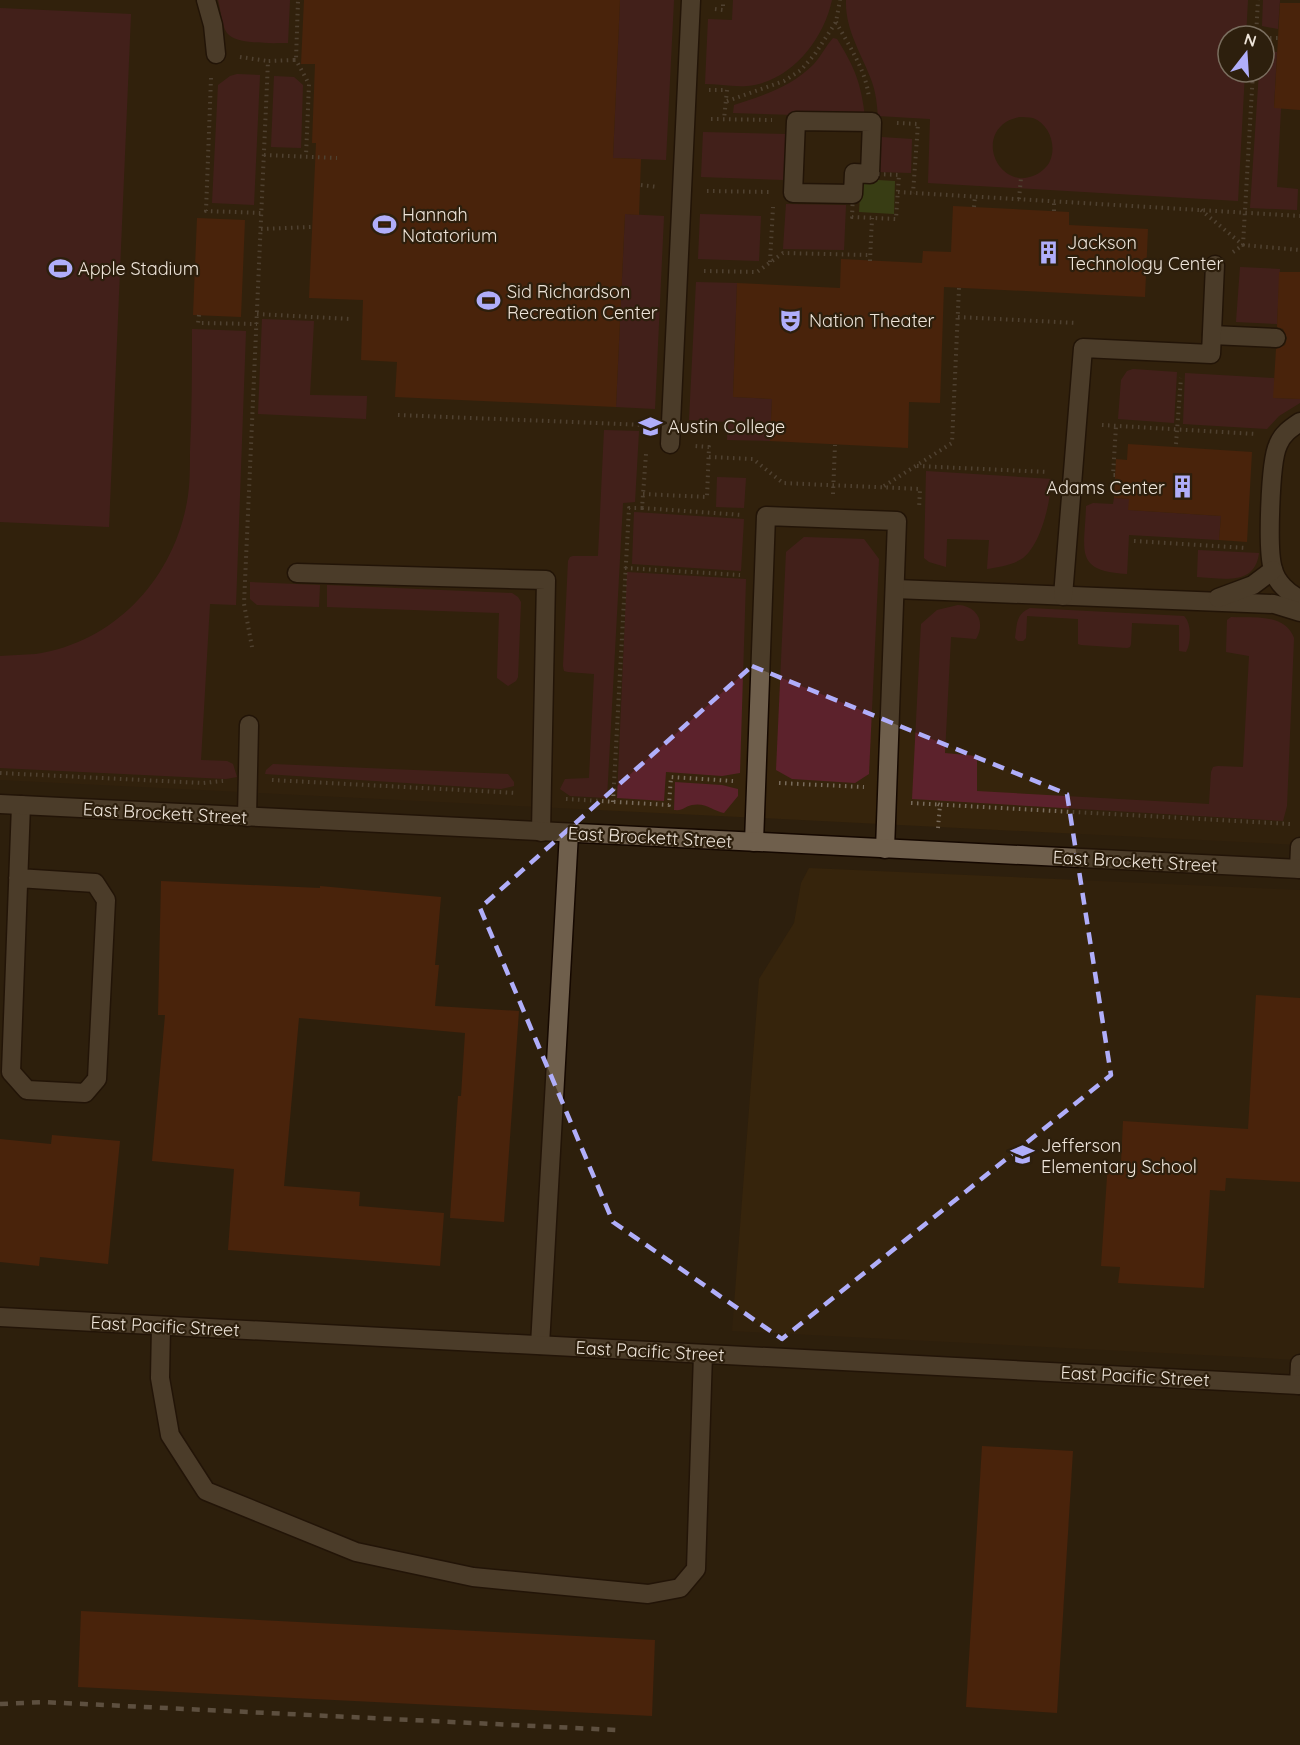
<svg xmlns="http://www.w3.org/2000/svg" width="1300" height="1745" viewBox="0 0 1300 1745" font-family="Quicksand,sans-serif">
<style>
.built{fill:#36240c;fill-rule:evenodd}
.green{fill:#5c222c;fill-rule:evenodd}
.water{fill:#45621e}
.building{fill:#6a280a}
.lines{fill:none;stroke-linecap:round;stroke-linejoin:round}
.lane-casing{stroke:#150800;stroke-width:21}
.street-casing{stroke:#150800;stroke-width:21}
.secondary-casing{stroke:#150800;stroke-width:21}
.path{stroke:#796c5d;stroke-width:4;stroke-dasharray:1.5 4.5;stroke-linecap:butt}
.lane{stroke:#6f5f4c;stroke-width:18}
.street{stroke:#6f5f4c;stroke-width:18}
.secondary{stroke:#6f5f4c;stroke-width:18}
.rail{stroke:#978b7d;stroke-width:4.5;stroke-dasharray:8 8;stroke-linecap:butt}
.marked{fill:none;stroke:#b0aefa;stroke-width:4.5;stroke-dasharray:12 8;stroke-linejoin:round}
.labels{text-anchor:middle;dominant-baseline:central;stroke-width:4.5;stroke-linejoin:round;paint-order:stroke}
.poi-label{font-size:18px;fill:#eee4d9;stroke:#2d1f0d;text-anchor:start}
.street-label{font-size:18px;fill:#eee4d9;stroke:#2d1f0d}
</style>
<rect width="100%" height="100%" fill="#2d1f0d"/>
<g class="built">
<path d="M 0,0 L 1300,0 L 1300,845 L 0,780 ZM 1228,36 L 1264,36 L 1264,72 L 1228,72 Z"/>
<path d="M 809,868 L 1300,890 L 1300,1360 L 732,1331 L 759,979 L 794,923 L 801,883 Z"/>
</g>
<g class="green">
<path d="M 218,0 L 290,0 L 288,43 C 274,43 236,45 227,33 C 221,24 221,10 218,0 Z"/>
<path d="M 620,0 L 674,0 L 666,160 L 613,158 Z"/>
<path d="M 733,0 L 832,0 C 823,41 790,82 747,86 C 733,87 718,84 705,84 L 708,19 L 732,20 Z"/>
<path d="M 846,0 L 1248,0 L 1246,36 L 1228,36 L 1228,72 L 1245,72 L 1238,201 L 928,183 L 930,119 L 878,116 C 877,105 876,93 872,82 C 862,54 845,31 846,0 ZM 1019,117 C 1023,117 1029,117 1033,118 C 1049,124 1057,145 1050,161 C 1048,167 1039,174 1033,176 C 1029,177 1024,179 1019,178 C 993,174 982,137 1006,122 C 1009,120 1015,118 1019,117 Z"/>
<path d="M 1263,0 L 1280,0 L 1278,29 L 1262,26 Z"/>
<path d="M 0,8 L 131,14 L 109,527 L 0,522 Z"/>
<path d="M 833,38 L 837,39 C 855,68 861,83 865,117 L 733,113 L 734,105 C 764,95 791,87 814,64 C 821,56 826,46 833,38 Z"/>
<path d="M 1271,52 L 1277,52 L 1274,107 L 1281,108 L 1277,187 L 1298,189 L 1297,210 L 1250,208 L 1259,72 L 1264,72 L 1264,56 Z"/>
<path d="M 237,74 L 260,75 L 254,205 L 212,203 L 218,85 L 230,76 Z"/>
<path d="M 274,76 L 294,77 L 303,85 L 301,148 L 271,147 Z"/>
<path d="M 703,132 L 787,134 L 785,180 L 701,177 Z"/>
<path d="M 881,137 L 912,139 L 911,173 L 879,172 Z"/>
<path d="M 786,204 L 846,205 L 844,250 L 783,249 Z"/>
<path d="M 625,214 L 664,216 L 655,409 L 616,407 Z"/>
<path d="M 700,214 L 761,216 L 759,261 L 698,259 Z"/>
<path d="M 1240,267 L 1280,269 L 1277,324 L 1236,322 Z"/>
<path d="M 696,282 L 737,283 L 733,397 L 772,399 L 770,441 L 727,440 L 728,422 L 689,420 Z"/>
<path d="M 262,319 L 314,321 L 310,395 L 367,396 L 366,419 L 258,414 Z"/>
<path d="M 192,329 L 246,331 L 236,605 L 210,604 L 201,760 L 227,761 L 233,764 L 237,777 L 226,779 L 0,768 L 0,656 C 12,655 24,655 36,654 C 115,642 173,579 187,502 C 190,486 190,469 190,452 C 192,411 192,370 192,329 Z"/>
<path d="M 1133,369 L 1177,372 L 1174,423 L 1118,419 L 1121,380 L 1127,371 Z"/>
<path d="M 1185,373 L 1274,378 L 1274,398 L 1300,399 L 1300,403 L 1279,416 L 1267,429 L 1183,424 Z"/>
<path d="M 604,430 L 639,431 L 635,502 L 623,503 L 607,798 L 570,796 L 560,789 L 565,779 L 589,778 L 594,674 L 568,672 L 564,671 L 563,666 L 568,561 L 570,557 L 573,556 L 598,556 Z"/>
<path d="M 926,471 L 1052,479 C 1050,501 1042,543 1023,558 C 1013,565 998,567 987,569 L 989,540 L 947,539 L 946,567 L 929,562 L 924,558 Z"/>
<path d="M 717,477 L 746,478 L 744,508 L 716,507 Z"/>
<path d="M 1114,498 L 1129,499 L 1129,510 L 1221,516 L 1219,540 L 1129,535 L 1127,574 C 1073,571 1085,551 1086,506 L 1093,503 L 1113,504 Z"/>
<path d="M 634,512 L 744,519 L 741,571 L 632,564 Z"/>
<path d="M 804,537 L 864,539 L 879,559 L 869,774 L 855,783 L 792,779 L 776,770 L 786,552 Z"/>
<path d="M 1198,550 L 1259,553 C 1255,587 1221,578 1197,577 Z"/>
<path d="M 627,572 L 746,579 L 740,773 L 722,776 L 666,772 L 664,801 L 617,798 Z"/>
<path d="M 250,582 L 320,585 L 319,607 L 257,605 L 250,599 Z"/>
<path d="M 327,585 L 512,593 L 518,597 L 521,602 L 518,677 L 516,681 L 508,686 L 497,678 L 499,613 L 327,607 Z"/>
<path d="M 958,605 C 977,606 986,622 976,639 L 951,637 L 945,753 L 977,756 L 977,791 L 1209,804 L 1211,772 L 1213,767 L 1218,766 L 1243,767 L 1249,656 L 1226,652 L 1227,620 L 1231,617 C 1253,618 1285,613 1294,638 L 1287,806 L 1283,821 L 912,799 L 921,624 L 937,610 Z"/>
<path d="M 1030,608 L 1184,616 C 1192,624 1191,643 1186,652 L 1179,651 L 1179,625 L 1132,623 L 1131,644 L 1130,647 L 1127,648 L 1081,645 L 1078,644 L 1078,619 L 1027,616 L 1026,638 L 1023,641 L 1018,641 L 1015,638 C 1017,624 1016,614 1030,608 Z"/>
<path d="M 273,764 L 508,774 L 514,782 L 514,786 L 501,789 L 265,774 L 266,770 Z"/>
<path d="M 675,782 L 722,785 L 738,789 L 738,796 L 724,813 C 714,811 705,802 692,805 C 683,807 684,811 674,810 Z"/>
</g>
<path class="water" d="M 861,179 L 895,181 L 894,214 L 859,212 Z"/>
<g class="building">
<path d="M 304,0 L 620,0 L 613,158 L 641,159 L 639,215 L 625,214 L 616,407 L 395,397 L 397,362 L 361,360 L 363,300 L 309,298 L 316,143 L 312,143 L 315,64 L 301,64 Z"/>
<path d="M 1280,3 L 1300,3 L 1300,110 L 1274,108 Z"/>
<path d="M 953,206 L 1069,212 L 1069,225 L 1148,229 L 1145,297 L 944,287 L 940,403 L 909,402 L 908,448 L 770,441 L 772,399 L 733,397 L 737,283 L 840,288 L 841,259 L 922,263 L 923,251 L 951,252 Z"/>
<path d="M 197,218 L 245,220 L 241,317 L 193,315 Z"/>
<path d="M 1279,272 L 1300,272 L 1300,399 L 1273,398 L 1276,349 L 1285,345 L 1287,338 L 1283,329 L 1277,327 Z"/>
<path d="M 1128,444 L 1252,452 L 1247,542 L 1219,540 L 1221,516 L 1128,510 L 1129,499 L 1114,498 L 1116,459 L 1127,460 Z"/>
<path d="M 161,881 L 320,888 L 320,886 L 441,897 L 435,965 L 439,965 L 435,1006 L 519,1011 L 504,1222 L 450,1218 L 458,1096 L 461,1096 L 465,1033 L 299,1018 L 284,1186 L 360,1192 L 359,1206 L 444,1213 L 440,1266 L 228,1250 L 234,1169 L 152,1161 L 165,1015 L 158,1015 Z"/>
<path d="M 1256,995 L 1300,998 L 1300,1182 L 1226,1178 L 1225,1191 L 1210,1190 L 1204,1288 L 1118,1283 L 1120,1267 L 1101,1266 L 1108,1162 L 1121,1163 L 1123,1121 L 1248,1129 Z"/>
<path d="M 52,1135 L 120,1141 L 108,1264 L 40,1257 L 39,1266 L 0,1262 L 0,1139 L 51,1144 Z"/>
<path d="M 982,1446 L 1073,1451 L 1057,1713 L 966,1707 Z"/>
<path d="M 81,1611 L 655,1640 L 652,1716 L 78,1687 Z"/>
</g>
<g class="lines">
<defs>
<g id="lane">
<path d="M 206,0 L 213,25 L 216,54"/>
<path d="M 1212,335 L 1276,338"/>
<path d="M 1300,422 C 1291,428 1282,434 1278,445 C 1270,462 1267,551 1273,569 C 1276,582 1288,593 1300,599"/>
<path d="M 297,573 L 546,580 L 541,832"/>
<path d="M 895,589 L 1274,604 L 1300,612"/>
<path d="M 1063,596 L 1083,348 L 1211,354 L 1215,265"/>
<path d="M 1218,598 L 1253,585 L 1273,570"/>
<path d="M 247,817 L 249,725"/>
<path d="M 754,842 L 766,516 L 897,521 L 885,849"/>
<path d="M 1299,869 L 1300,847"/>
<path d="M 18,878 L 95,883 L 106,900 L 97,1079 L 85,1093 L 27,1090 L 11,1072 L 21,805"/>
<path d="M 161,1326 L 160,1378 L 170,1435 L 206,1491 L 356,1552 L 473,1577 L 648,1594 L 680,1588 L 696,1569 L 703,1354"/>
<path d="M 540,1345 L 569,833"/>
<path d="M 1299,1385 L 1300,1364"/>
</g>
<g id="street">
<path d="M 796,121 L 872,122 L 870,174 L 854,173 L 853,194 L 793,193 Z"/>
<path d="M 670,444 L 691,0"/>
<path d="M 0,1317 L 1300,1385"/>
</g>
<path id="secondary" d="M 0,804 L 1300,869"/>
</defs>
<use href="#lane" class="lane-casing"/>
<use href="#street" class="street-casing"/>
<use href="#secondary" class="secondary-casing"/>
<g class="path">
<path d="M 715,9 L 723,10 L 723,0"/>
<path d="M 836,22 C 849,46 866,70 869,98"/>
<path d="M 1256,36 L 1258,0"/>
<path d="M 1264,38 L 1278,38"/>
<path d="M 240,57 L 268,61"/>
<path d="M 294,60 L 296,60 L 309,84 L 306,156"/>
<path d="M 211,78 L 206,211 L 262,213"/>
<path d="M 709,90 L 727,90 L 724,119"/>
<path d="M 727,101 L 784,81 L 801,70 L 815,54 L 836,22 L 840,0"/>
<path d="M 711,119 L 772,120"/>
<path d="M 897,123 L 918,124 L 913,193"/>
<path d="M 264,155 L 337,158"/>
<path d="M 854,173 L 899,175 L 896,219 L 852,217 Z"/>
<path d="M 641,185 L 658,187"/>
<path d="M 707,191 L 769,192"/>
<path d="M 898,192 L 1300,216"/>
<path d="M 1019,199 L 1021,178"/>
<path d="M 974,207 L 975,196"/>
<path d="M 1201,210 L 1243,245 L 1300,250"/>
<path d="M 1054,211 L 1054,201"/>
<path d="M 261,229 L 312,227"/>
<path d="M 1233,252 L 1243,245 L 1253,72"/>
<path d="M 870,261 L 872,218"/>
<path d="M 770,262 L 773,207"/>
<path d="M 704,271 L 757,272 L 783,253 L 870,255"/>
<path d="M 257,314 L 350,319"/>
<path d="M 199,315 L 198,323 L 257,324"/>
<path d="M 958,317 L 1077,323"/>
<path d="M 398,415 L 646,425"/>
<path d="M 1102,425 L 1256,434"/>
<path d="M 1176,444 L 1181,378"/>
<path d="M 709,457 L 753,459 L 783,483 L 920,489 L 919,509"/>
<path d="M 917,466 L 1048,472"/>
<path d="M 1115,475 L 1113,475 L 1116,426"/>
<path d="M 884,486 L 952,443 L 959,288"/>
<path d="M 643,494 L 707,497 L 709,447 L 695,446"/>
<path d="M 833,494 L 835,445"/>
<path d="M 642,508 L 743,515"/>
<path d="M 1134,541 L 1247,548"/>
<path d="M 625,568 L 740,575"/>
<path d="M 252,647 L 244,604 L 268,61 L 296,60 L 298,0"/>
<path d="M 0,773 L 203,783 L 223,781"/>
<path d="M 272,780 L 517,793"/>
<path d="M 779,783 L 864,787"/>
<path d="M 566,799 L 669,805 L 671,777 L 733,781"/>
<path d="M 613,802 L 629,508 L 642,508 L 646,454"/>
<path d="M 911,803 L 1290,824"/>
<path d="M 938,804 L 940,805 L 938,828"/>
</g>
<use href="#lane" class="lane"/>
<use href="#street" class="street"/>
<use href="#secondary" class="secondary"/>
<path class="rail" d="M 0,1704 L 43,1702 L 616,1730"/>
</g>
<path d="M0 0H1300V1745H0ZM 752,666 L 1067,794 L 1111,1075 L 782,1339 L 613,1222 L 480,908 Z" fill="#2d1f0d" fill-opacity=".55" fill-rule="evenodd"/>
<path class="marked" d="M 752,666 L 1067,794 L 1111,1075 L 782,1339 L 613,1222 L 480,908 Z"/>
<defs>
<symbol id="stadium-bare" viewBox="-9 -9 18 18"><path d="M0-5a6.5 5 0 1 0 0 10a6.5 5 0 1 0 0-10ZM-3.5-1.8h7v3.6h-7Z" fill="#b0aefa" stroke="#2d1f0d" stroke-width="2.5" paint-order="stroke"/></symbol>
<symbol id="building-bare" viewBox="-9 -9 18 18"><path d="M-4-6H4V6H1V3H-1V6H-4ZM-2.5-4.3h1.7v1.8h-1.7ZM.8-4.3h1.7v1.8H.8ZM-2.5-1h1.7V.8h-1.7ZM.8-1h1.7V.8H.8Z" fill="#b0aefa" stroke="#2d1f0d" stroke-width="2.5" paint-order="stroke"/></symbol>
<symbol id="theatre-bare" viewBox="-9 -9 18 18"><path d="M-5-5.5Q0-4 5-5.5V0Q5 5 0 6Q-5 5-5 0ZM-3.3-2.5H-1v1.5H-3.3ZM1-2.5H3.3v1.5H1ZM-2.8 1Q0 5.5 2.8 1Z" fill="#b0aefa" stroke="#2d1f0d" stroke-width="2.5" paint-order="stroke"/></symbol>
<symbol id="university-bare" viewBox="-9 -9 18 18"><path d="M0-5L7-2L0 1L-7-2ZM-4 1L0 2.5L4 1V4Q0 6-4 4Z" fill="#b0aefa" stroke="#2d1f0d" stroke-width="2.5" paint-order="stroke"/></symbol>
<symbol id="school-bare" viewBox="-9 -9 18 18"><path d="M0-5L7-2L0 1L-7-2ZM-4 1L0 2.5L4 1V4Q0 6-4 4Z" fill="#b0aefa" stroke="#2d1f0d" stroke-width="2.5" paint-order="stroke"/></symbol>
</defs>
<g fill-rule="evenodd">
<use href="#stadium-bare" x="368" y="208" width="33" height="33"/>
<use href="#building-bare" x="1032" y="236" width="33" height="33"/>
<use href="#stadium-bare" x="44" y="252" width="33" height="33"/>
<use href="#stadium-bare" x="472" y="284" width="33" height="33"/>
<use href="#theatre-bare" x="774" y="304" width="33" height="33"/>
<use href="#university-bare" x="634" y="410" width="33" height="33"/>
<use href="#building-bare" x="1166" y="470" width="33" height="33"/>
<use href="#school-bare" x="1006" y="1138" width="33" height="33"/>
</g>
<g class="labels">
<g class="poi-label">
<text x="402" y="214">Hannah<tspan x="402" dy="21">Natatorium</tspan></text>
<text x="1067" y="242">Jackson<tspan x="1067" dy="21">Technology Center</tspan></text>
<text x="78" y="268">Apple Stadium</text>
<text x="507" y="291">Sid Richardson<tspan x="507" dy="21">Recreation Center</tspan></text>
<text x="809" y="320">Nation Theater</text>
<text x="668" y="426">Austin College</text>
<text x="1165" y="487" text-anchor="end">Adams Center</text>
<text x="1041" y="1145">Jefferson<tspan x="1041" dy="21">Elementary School</tspan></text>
</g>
<g class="street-label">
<text transform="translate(165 813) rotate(3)">East Brockett Street</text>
<text transform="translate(650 837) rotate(3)">East Brockett Street</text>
<text transform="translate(1135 861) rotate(3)">East Brockett Street</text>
<text transform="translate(165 1326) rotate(3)">East Pacific Street</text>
<text transform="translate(650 1351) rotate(3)">East Pacific Street</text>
<text transform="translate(1135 1376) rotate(3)">East Pacific Street</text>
</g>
</g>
<g transform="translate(1246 54) rotate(17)"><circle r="28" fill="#2d1f0d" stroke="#7a6e5f" stroke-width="1.5"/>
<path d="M0-4.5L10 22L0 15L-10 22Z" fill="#b0aefa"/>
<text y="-9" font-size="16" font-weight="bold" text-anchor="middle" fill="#eee4d9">N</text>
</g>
</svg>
